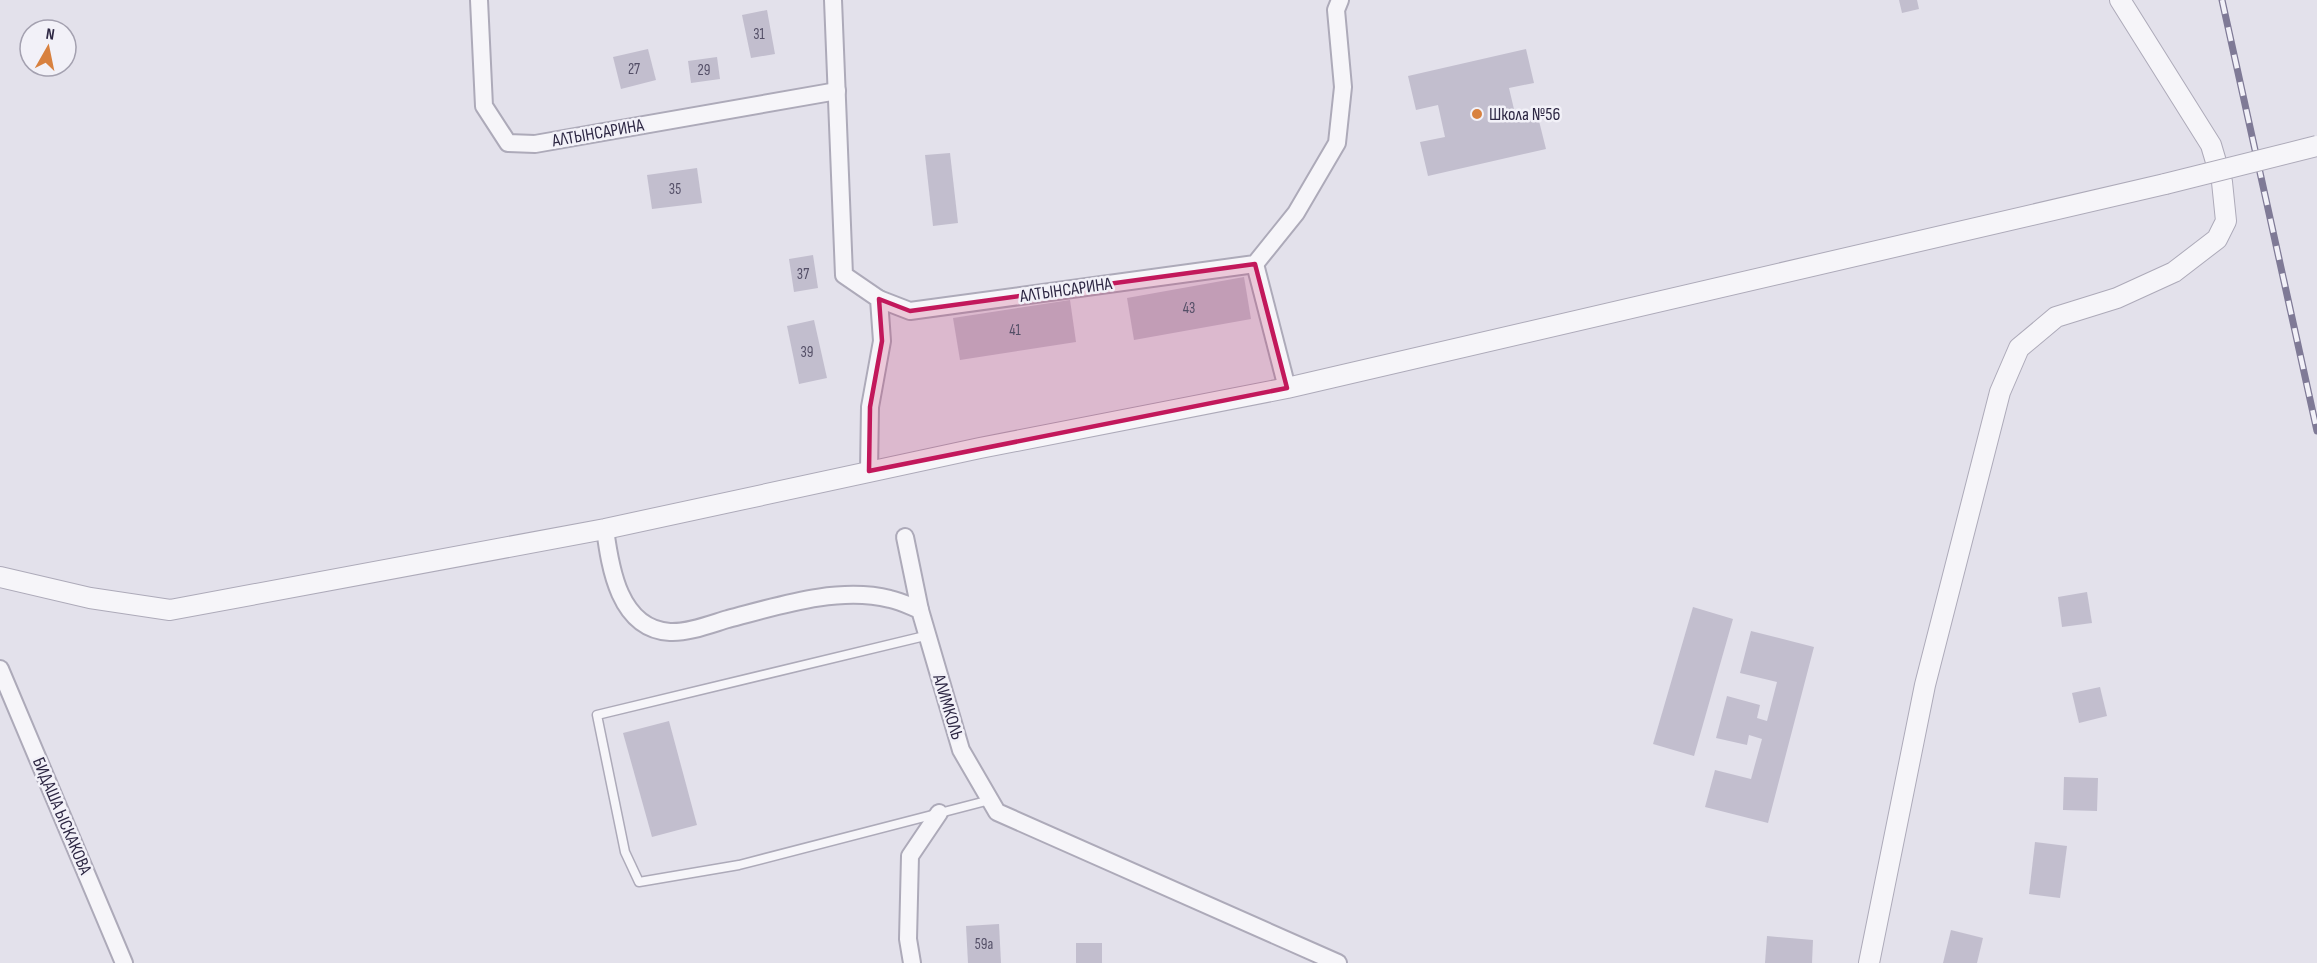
<svg xmlns="http://www.w3.org/2000/svg" width="2317" height="963" viewBox="0 0 2317 963" font-family="'Sofia Sans Condensed',sans-serif">
<style>
.building{fill:#c2bece}
.lines{fill:none;stroke-linecap:round;stroke-linejoin:round}
.service-casing{stroke:#adaab9;stroke-width:11}
.minor-casing{stroke:#adaab9;stroke-width:20}
.tertiary-casing{stroke:#adaab9;stroke-width:22}
.service{stroke:#f6f5f9;stroke-width:8}
.minor{stroke:#f6f5f9;stroke-width:16}
.tertiary{stroke:#f6f5f9;stroke-width:20}
.rail-casing{stroke:#7f7a96;stroke-width:7}
.rail{stroke:#f2f1f8;stroke-width:4.5;stroke-dasharray:14;stroke-linecap:butt}
.tertiary-bridge-casing{stroke:#adaab9;stroke-width:22;stroke-linecap:butt}
.tertiary-bridge{stroke:#f6f5f9;stroke-width:20}
.marked{fill:#c2185b;fill-opacity:0.2;stroke:#c2185b;stroke-width:4.5;stroke-linejoin:round}
.poi-dot{fill:#d8813f;stroke:#f2f1f8;stroke-width:2}
.labels{text-anchor:middle;dominant-baseline:central;stroke-width:5;stroke-linejoin:round;paint-order:stroke}
.number-label{font-size:15px;fill:#534e66}
.poi-label{font-size:18px;fill:#2e2844;stroke:#f2f1f8;text-anchor:start}
.street-label{font-size:18px;fill:#2e2844;stroke:#f2f1f8}
</style>
<rect width="100%" height="100%" fill="#e3e1eb"/>
<g class="building">
<path d="M 1899,0 L 1917,0 L 1919,9 L 1902,13 Z"/>
<path d="M 767,10 L 775,54 L 751,58 L 742,15 Z"/>
<path d="M 648,49 L 656,80 L 621,89 L 613,57 Z"/>
<path d="M 1526,49 L 1534,83 L 1509,88 L 1517,122 L 1538,117 L 1546,149 L 1428,176 L 1420,142 L 1445,137 L 1438,105 L 1416,110 L 1408,76 Z"/>
<path d="M 717,57 L 720,79 L 691,83 L 688,61 Z"/>
<path d="M 950,153 L 958,223 L 933,226 L 925,155 Z"/>
<path d="M 697,168 L 702,203 L 652,209 L 647,175 Z"/>
<path d="M 813,255 L 818,288 L 794,292 L 789,259 Z"/>
<path d="M 1244,277 L 1251,319 L 1134,340 L 1127,298 Z"/>
<path d="M 1070,300 L 1076,342 L 960,360 L 953,318 Z"/>
<path d="M 814,320 L 827,378 L 799,384 L 787,326 Z"/>
<path d="M 2087,592 L 2092,623 L 2062,627 L 2058,597 Z"/>
<path d="M 1693,607 L 1733,619 L 1694,756 L 1653,744 Z"/>
<path d="M 1751,631 L 1814,647 L 1768,823 L 1705,807 L 1715,770 L 1751,779 L 1762,739 L 1749,735 L 1747,745 L 1716,738 L 1727,696 L 1760,705 L 1757,718 L 1767,721 L 1777,682 L 1740,673 Z"/>
<path d="M 2100,687 L 2107,716 L 2079,723 L 2072,693 Z"/>
<path d="M 669,721 L 697,825 L 652,837 L 623,733 Z"/>
<path d="M 2064,777 L 2098,778 L 2097,811 L 2063,810 Z"/>
<path d="M 2035,842 L 2067,846 L 2060,898 L 2029,894 Z"/>
<path d="M 999,924 L 1001,963 L 968,963 L 966,926 Z"/>
<path d="M 1951,930 L 1983,938 L 1977,963 L 1943,963 Z"/>
<path d="M 1767,936 L 1813,940 L 1812,963 L 1765,963 Z"/>
<rect x="1076" y="943" width="26" height="20"/>
</g>
<g class="lines">
<defs>
<path id="service" d="M 929,635 L 597,715 L 625,852 L 639,882 L 739,865 L 990,800"/>
<g id="minor">
<path d="M 479,0 L 484,106 L 508,143 L 535,144 L 837,91"/>
<path d="M 833,0 L 844,275 L 879,299 L 882,341 L 870,407 L 869,471"/>
<path d="M 1255,264 L 1287,388"/>
<path d="M 879,299 L 910,311 L 1255,264 L 1296,213 L 1337,143 L 1343,87 L 1336,10 L 1340,0"/>
<path d="M 605,529 C 610,567 619,629 670,632 C 688,633 711,624 728,619 C 778,606 838,586 890,599 C 900,601 910,606 920,610 L 961,750 L 997,812 L 1338,963"/>
<path d="M 905,537 L 920,610"/>
<path d="M 0,669 L 124,963"/>
<path d="M 912,963 L 908,939 L 910,856 L 939,813"/>
</g>
<g id="tertiary">
<path d="M 0,577 L 90,598 L 170,610 L 605,529 L 980,448 L 1287,388 L 2165,184"/>
<path d="M 1869,963 L 1925,685 L 2000,392 L 2019,348 L 2056,317 L 2117,298 L 2174,272 L 2217,239 L 2226,221 L 2222,182 L 2211,145 L 2120,0"/>
</g>
</defs>
<use href="#service" class="service-casing"/>
<use href="#minor" class="minor-casing"/>
<use href="#tertiary" class="tertiary-casing"/>
<use href="#service" class="service"/>
<use href="#minor" class="minor"/>
<use href="#tertiary" class="tertiary"/>
<defs>
<path id="rail" d="M 2222,0 L 2317,431"/>
</defs>
<use href="#rail" class="rail-casing"/>
<use href="#rail" class="rail"/>
<defs>
<path id="tertiary-bridge" d="M 2165,184 L 2317,146"/>
</defs>
<use href="#tertiary-bridge" class="tertiary-bridge-casing"/>
<use href="#tertiary-bridge" class="tertiary-bridge"/>
</g>
<path class="marked" d="M 1255,264 L 1287,388 L 869,471 L 870,407 L 882,341 L 879,299 L 910,311 Z"/>
<circle class="poi-dot" cx="1477" cy="114" r="6"/>
<g class="labels">
<g class="number-label">
<text x="759" y="34">31</text>
<text x="634" y="69">27</text>
<text x="704" y="70">29</text>
<text x="675" y="189">35</text>
<text x="803" y="274">37</text>
<text x="1189" y="308">43</text>
<text x="1015" y="330">41</text>
<text x="807" y="352">39</text>
<text x="984" y="944">59а</text>
</g>
<g class="poi-label">
<text x="1489" y="114">Школа №56</text>
</g>
<g class="street-label">
<text transform="translate(598 133) rotate(-10)">АЛТЫНСАРИНА</text>
<text transform="translate(1066 290) rotate(-8)">АЛТЫНСАРИНА</text>
<text transform="translate(948 707) rotate(73)">АЛИМКОЛЬ</text>
<text transform="translate(62 816) rotate(67)">БИДАША ЫСКАКОВА</text>
</g>
</g>
<g transform="translate(48 48) rotate(9)"><circle r="28" fill="#f2f1f8" stroke="#a4a1b0" stroke-width="1.5"/>
<path d="M0-4.5L10 22L0 15L-10 22Z" fill="#d8813f"/>
<text y="-9" font-size="16" font-weight="bold" text-anchor="middle" fill="#2e2844">N</text>
</g>
</svg>
